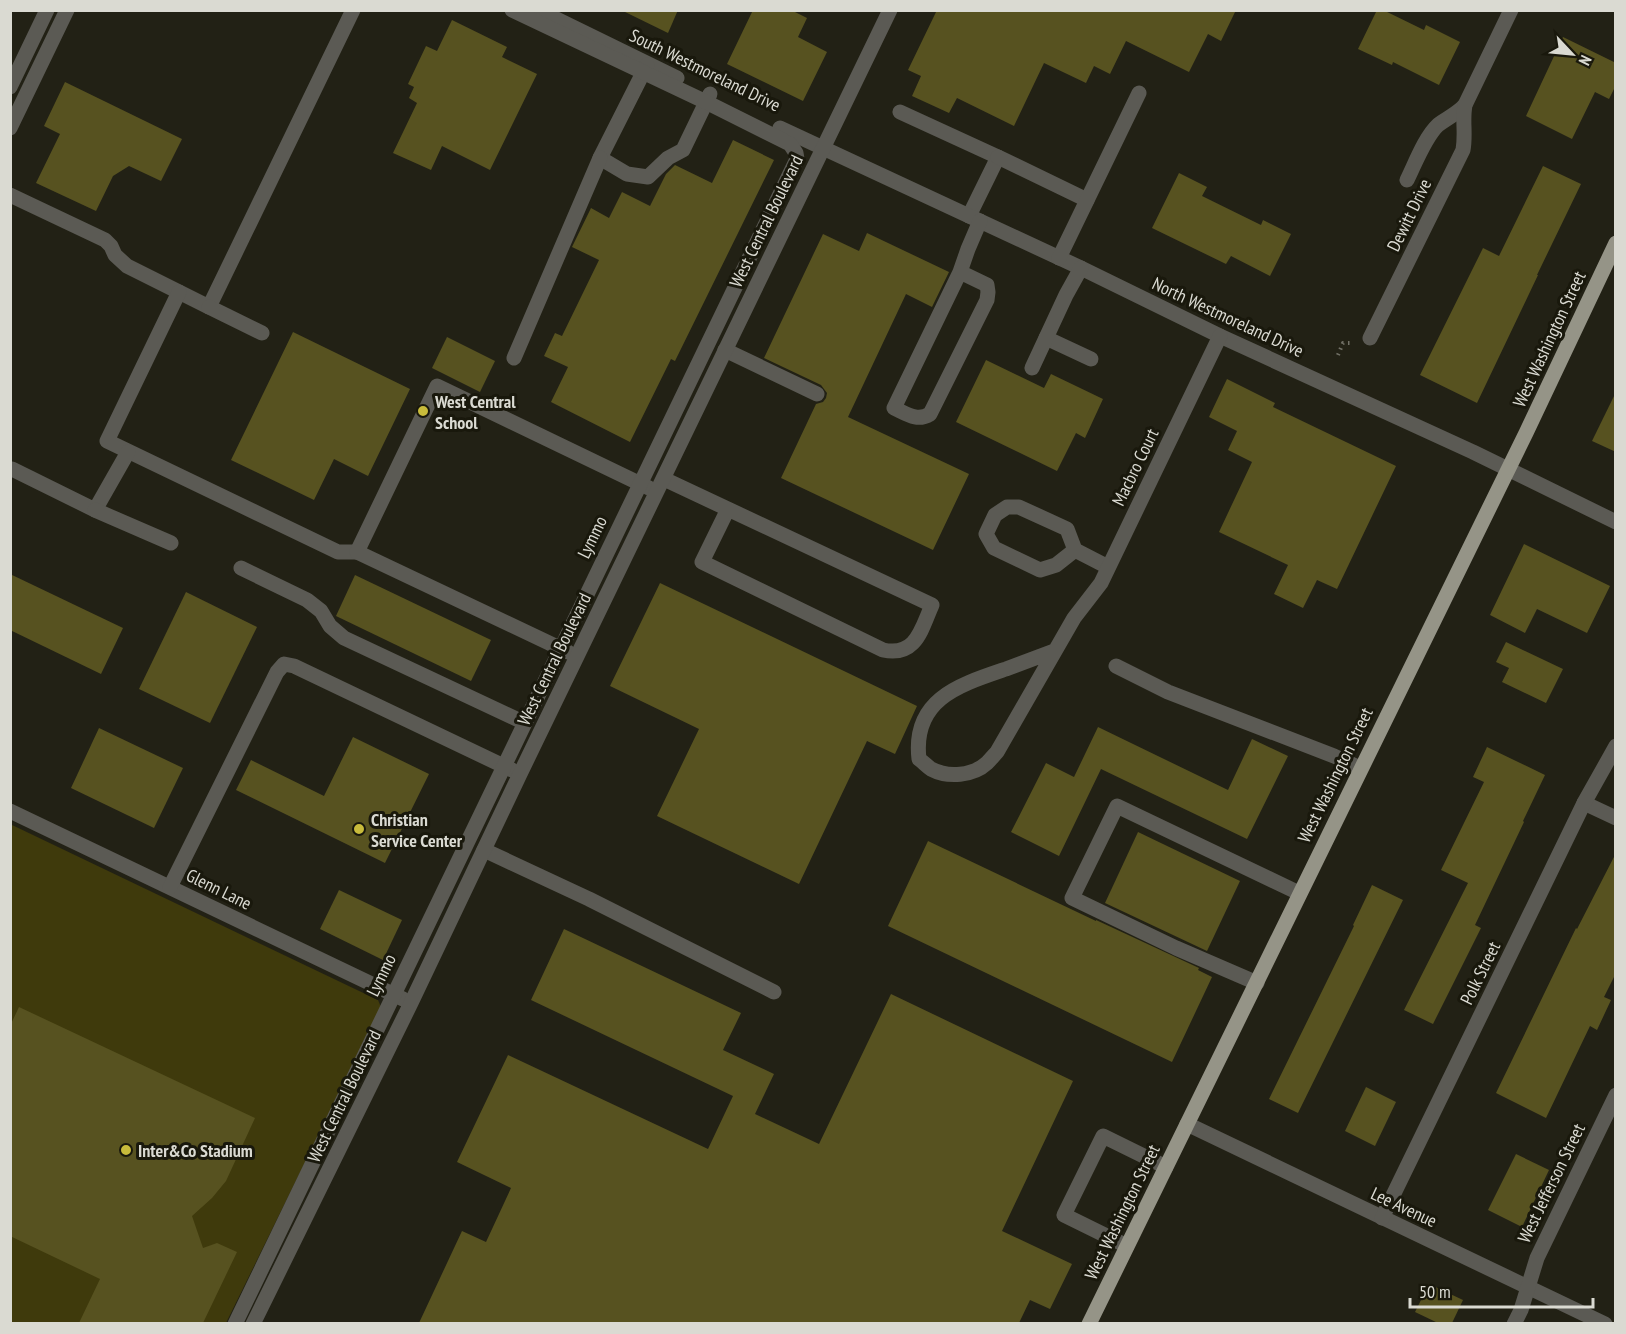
<svg xmlns="http://www.w3.org/2000/svg" width="1626" height="1334" viewBox="0 0 1626 1334" font-family="'PT Sans Narrow',sans-serif">
<style>
.green{fill:#3f3a0c}
.building{fill:#575220}
.lines{fill:none;stroke-linecap:round;stroke-linejoin:round}
.path{stroke:#717066;stroke-width:4;stroke-dasharray:1.5 4.5;stroke-linecap:butt}
.minor{stroke:#5b5a54;stroke-width:15}
.major{stroke:#959487;stroke-width:15}
.poi-dot{fill:#c8bb3b;stroke:#19180c;stroke-width:2}
.labels{text-anchor:middle;dominant-baseline:central;stroke-width:6;stroke-linejoin:round;paint-order:stroke}
.street-label{font-size:18px;fill:#dadad2;stroke:#19180c}
.poi-label{font-size:18px;font-weight:bold;fill:#dadad2;stroke:#19180c;text-anchor:start}
</style>
<rect width="100%" height="100%" fill="#222115"/>
<path class="green" d="M 10,824 L 378,1000 L 381,1007 L 376,1018 L 226,1323 L 11,1323 Z"/>
<g class="building">
<path d="M 621,10 L 678,10 L 668,33 Z"/>
<path d="M 753,10 L 791,10 L 807,18 L 798,37 L 827,52 L 803,101 L 727,64 Z"/>
<path d="M 937,10 L 1236,10 L 1221,41 L 1208,34 L 1189,72 L 1126,41 L 1110,74 L 1094,66 L 1086,83 L 1044,63 L 1014,126 L 957,98 L 949,113 L 912,96 L 921,76 L 908,70 Z"/>
<path d="M 1377,10 L 1383,10 L 1424,30 L 1426,25 L 1460,42 L 1439,85 L 1393,62 L 1392,65 L 1358,49 Z"/>
<path d="M 452,20 L 507,47 L 502,57 L 537,74 L 490,170 L 442,146 L 431,170 L 393,153 L 417,103 L 409,98 L 414,87 L 408,84 L 426,46 L 437,51 Z"/>
<path d="M 1563,37 L 1616,63 L 1616,85 L 1609,99 L 1595,92 L 1572,139 L 1526,116 Z"/>
<path d="M 65,82 L 182,139 L 161,181 L 129,166 L 113,176 L 96,211 L 36,183 L 60,134 L 44,126 Z"/>
<path d="M 733,140 L 774,160 L 675,361 L 671,359 L 630,442 L 551,402 L 568,367 L 544,356 L 555,333 L 562,336 L 599,260 L 572,247 L 591,208 L 609,218 L 622,192 L 650,206 L 666,174 L 675,165 L 712,183 Z"/>
<path d="M 1543,166 L 1581,184 L 1537,275 L 1538,275 L 1477,403 L 1420,375 L 1483,248 L 1499,256 Z"/>
<path d="M 1179,173 L 1207,187 L 1202,196 L 1261,225 L 1263,220 L 1291,234 L 1270,276 L 1231,256 L 1226,264 L 1152,228 Z"/>
<path d="M 867,233 L 949,272 L 932,307 L 906,294 L 848,417 L 969,474 L 933,550 L 781,478 L 816,404 L 823,402 L 826,398 L 827,393 L 821,385 L 764,358 L 823,234 L 859,251 Z"/>
<path d="M 293,332 L 410,389 L 368,476 L 334,459 L 314,500 L 231,460 Z"/>
<path d="M 447,337 L 495,361 L 480,392 L 432,368 Z"/>
<path d="M 986,360 L 1044,388 L 1051,374 L 1103,399 L 1085,438 L 1076,433 L 1057,471 L 956,422 Z"/>
<path d="M 1227,379 L 1275,403 L 1273,407 L 1396,466 L 1337,589 L 1317,580 L 1303,608 L 1274,594 L 1288,565 L 1219,532 L 1252,462 L 1228,450 L 1237,431 L 1209,417 Z"/>
<path d="M 1616,392 L 1616,452 L 1592,441 Z"/>
<path d="M 1524,544 L 1610,586 L 1587,633 L 1537,609 L 1525,633 L 1490,615 Z"/>
<path d="M 10,574 L 123,628 L 101,674 L 10,630 Z"/>
<path d="M 355,575 L 491,640 L 471,681 L 336,616 Z"/>
<path d="M 660,583 L 917,706 L 895,754 L 867,741 L 799,884 L 657,816 L 699,729 L 610,686 Z"/>
<path d="M 186,592 L 257,627 L 210,723 L 139,689 Z"/>
<path d="M 1506,642 L 1563,669 L 1546,703 L 1502,682 L 1509,668 L 1496,662 Z"/>
<path d="M 1098,727 L 1228,790 L 1252,739 L 1288,756 L 1247,839 L 1101,769 L 1059,856 L 1011,832 L 1046,763 L 1074,777 Z"/>
<path d="M 99,728 L 183,768 L 154,828 L 71,788 Z"/>
<path d="M 353,737 L 429,774 L 385,863 L 236,790 L 251,760 L 324,796 Z"/>
<path d="M 1487,747 L 1545,775 L 1523,821 L 1524,822 L 1475,925 L 1481,928 L 1433,1024 L 1404,1010 L 1468,883 L 1441,870 L 1484,782 L 1473,777 Z"/>
<path d="M 1138,832 L 1240,881 L 1207,951 L 1105,903 Z"/>
<path d="M 928,841 L 1096,921 L 1096,920 L 1199,968 L 1198,970 L 1212,977 L 1172,1062 L 888,926 Z"/>
<path d="M 1616,853 L 1616,973 L 1604,997 L 1611,1000 L 1597,1030 L 1590,1026 L 1546,1118 L 1496,1093 L 1576,928 L 1577,929 Z"/>
<path d="M 1372,885 L 1403,900 L 1298,1113 L 1269,1099 L 1354,926 L 1353,925 Z"/>
<path d="M 339,890 L 402,920 L 383,960 L 320,929 Z"/>
<path d="M 564,929 L 741,1013 L 723,1050 L 774,1074 L 755,1114 L 819,1144 L 891,994 L 1073,1081 L 1002,1231 L 1072,1264 L 1050,1309 L 1030,1300 L 1019,1323 L 419,1323 L 462,1231 L 486,1242 L 511,1188 L 457,1162 L 508,1055 L 708,1149 L 733,1096 L 531,1000 Z"/>
<path d="M 19,1007 L 255,1118 L 226,1181 L 212,1198 L 192,1216 L 203,1248 L 217,1243 L 237,1252 L 203,1323 L 79,1323 L 100,1279 L 10,1236 L 10,1026 Z"/>
<path d="M 1366,1087 L 1396,1102 L 1375,1146 L 1345,1131 Z"/>
<path d="M 1516,1154 L 1549,1170 L 1522,1227 L 1488,1210 Z"/>
<path d="M 1429,1284 L 1463,1300 L 1452,1323 L 1438,1323 L 1415,1312 Z"/>
</g>
<g class="lines">
<path class="path" d="M 1338,355 L 1343,343 L 1352,343"/>
<g class="minor">
<path d="M 538,10 L 677,78"/>
<path d="M 647,65 L 600,158 L 627,174 L 648,177 L 668,158 L 683,150 L 710,94"/>
<path d="M 10,87 L 47,10"/>
<path d="M 900,112 L 998,157 L 969,216"/>
<path d="M 10,128 L 67,10"/>
<path d="M 780,128 L 1081,268 L 1220,336 L 1473,452 L 1616,522"/>
<path d="M 998,157 L 1087,200"/>
<path d="M 1407,180 C 1415,164 1425,137 1438,125 C 1447,118 1457,114 1465,105"/>
<path d="M 10,195 L 105,240 L 111,246 L 115,255 L 127,266 L 209,307 L 353,10"/>
<path d="M 1059,258 L 1139,93"/>
<path d="M 960,272 L 987,285 L 988,292 L 987,300 L 930,414 C 917,422 907,414 894,408 L 960,272 L 968,249 L 980,221"/>
<path d="M 179,292 L 107,441 L 338,552 L 357,552"/>
<path d="M 209,307 L 262,333"/>
<path d="M 1046,338 L 1091,359"/>
<path d="M 1370,338 L 1463,150 C 1466,133 1462,121 1465,105 L 1511,10"/>
<path d="M 725,350 L 817,394"/>
<path d="M 514,358 L 600,158"/>
<path d="M 1032,368 L 1066,295 L 1081,268"/>
<path d="M 12,469 L 95,510 L 128,452"/>
<path d="M 664,479 L 932,605 C 921,630 916,657 883,650 L 702,562 L 728,509"/>
<path d="M 95,510 L 171,543"/>
<path d="M 1075,550 L 1056,565 L 1040,570 L 994,548 L 986,534 L 995,515 L 1007,507 L 1019,507 L 1067,529 L 1075,550 L 1108,567"/>
<path d="M 241,568 L 307,600 L 321,611 L 330,626 L 344,638 L 525,723"/>
<path d="M 1054,651 C 1038,657 1022,663 1006,669 C 959,685 912,699 919,759 C 923,762 927,766 931,769 C 948,778 973,776 987,763 C 991,759 994,755 997,752 L 1074,618 L 1101,583 L 1220,336"/>
<path d="M 568,652 L 357,552 L 437,386 L 649,488"/>
<path d="M 1116,666 L 1168,692 L 1334,756 L 1360,768"/>
<path d="M 1584,803 L 1616,818"/>
<path d="M 10,811 L 403,999"/>
<path d="M 484,850 L 589,899 L 774,992"/>
<path d="M 170,887 L 277,672 L 284,664 L 294,666 L 512,770"/>
<path d="M 1257,983 L 1176,948 L 1072,898 L 1117,806 L 1299,893"/>
<path d="M 1187,1124 L 1605,1324"/>
<path d="M 1382,1218 L 1584,803 L 1616,746"/>
<path d="M 1127,1246 L 1064,1215 L 1103,1136 L 1166,1167"/>
<path d="M 235,1324 L 797,159 L 796,153 L 790,144 L 706,102 L 512,10"/>
<path d="M 253,1324 L 411,1003 L 520,774 L 890,10"/>
<path d="M 1514,1324 L 1521,1310 L 1537,1258 L 1616,1095"/>
</g>
<path class="major" d="M 1089,1324 L 1526,433 L 1616,243"/>
</g>
<g class="poi-dot">
<circle cx="423" cy="411" r="6"/>
<circle cx="359" cy="829" r="6"/>
<circle cx="126" cy="1150" r="6"/>
</g>
<g class="labels">
<g class="street-label">
<text transform="translate(705 70) rotate(26)">South Westmoreland Drive</text>
<text transform="translate(1409 215) rotate(-64)">Dewitt Drive</text>
<text transform="translate(766 221) rotate(-64)">West Central Boulevard</text>
<text transform="translate(1228 317) rotate(25)">North Westmoreland Drive</text>
<text transform="translate(1549 339) rotate(-65)">West Washington Street</text>
<text transform="translate(1135 467) rotate(-64)">Macbro Court</text>
<text transform="translate(592 537) rotate(-64)">Lymmo</text>
<text transform="translate(554 659) rotate(-64)">West Central Boulevard</text>
<text transform="translate(1335 775) rotate(-64)">West Washington Street</text>
<text transform="translate(219 889) rotate(26)">Glenn Lane</text>
<text transform="translate(1480 973) rotate(-64)">Polk Street</text>
<text transform="translate(381 975) rotate(-64)">Lymmo</text>
<text transform="translate(344 1096) rotate(-64)">West Central Boulevard</text>
<text transform="translate(1551 1183) rotate(-64)">West Jefferson Street</text>
<text transform="translate(1404 1207) rotate(25)">Lee Avenue</text>
<text transform="translate(1122 1212) rotate(-64)">West Washington Street</text>
</g>
<g class="poi-label">
<text x="435" y="401">West Central<tspan x="435" dy="21">School</tspan></text>
<text x="371" y="819">Christian<tspan x="371" dy="21">Service Center</tspan></text>
<text x="138" y="1150">Inter&amp;Co Stadium</text>
</g>
</g>
<rect width="1626" height="1334" fill="none" stroke="#dadad2" stroke-width="24"/>
<g transform="translate(1572 54) rotate(116)" stroke="#19180c" stroke-width="4.5" paint-order="stroke">
<path d="M0-4.5L10 22L0 15L-10 22Z" fill="#dadad2"/>
<text y="-9" font-size="16" font-weight="bold" text-anchor="middle" fill="#dadad2">N</text>
</g>
<path d="M1410 1298v9h183v-9" fill="none" stroke="#dadad2" stroke-width="3"/>
<text x="1419" y="1298" font-size="18" fill="#dadad2" stroke="#19180c" stroke-width="4.5" paint-order="stroke">50 m</text>
</svg>
